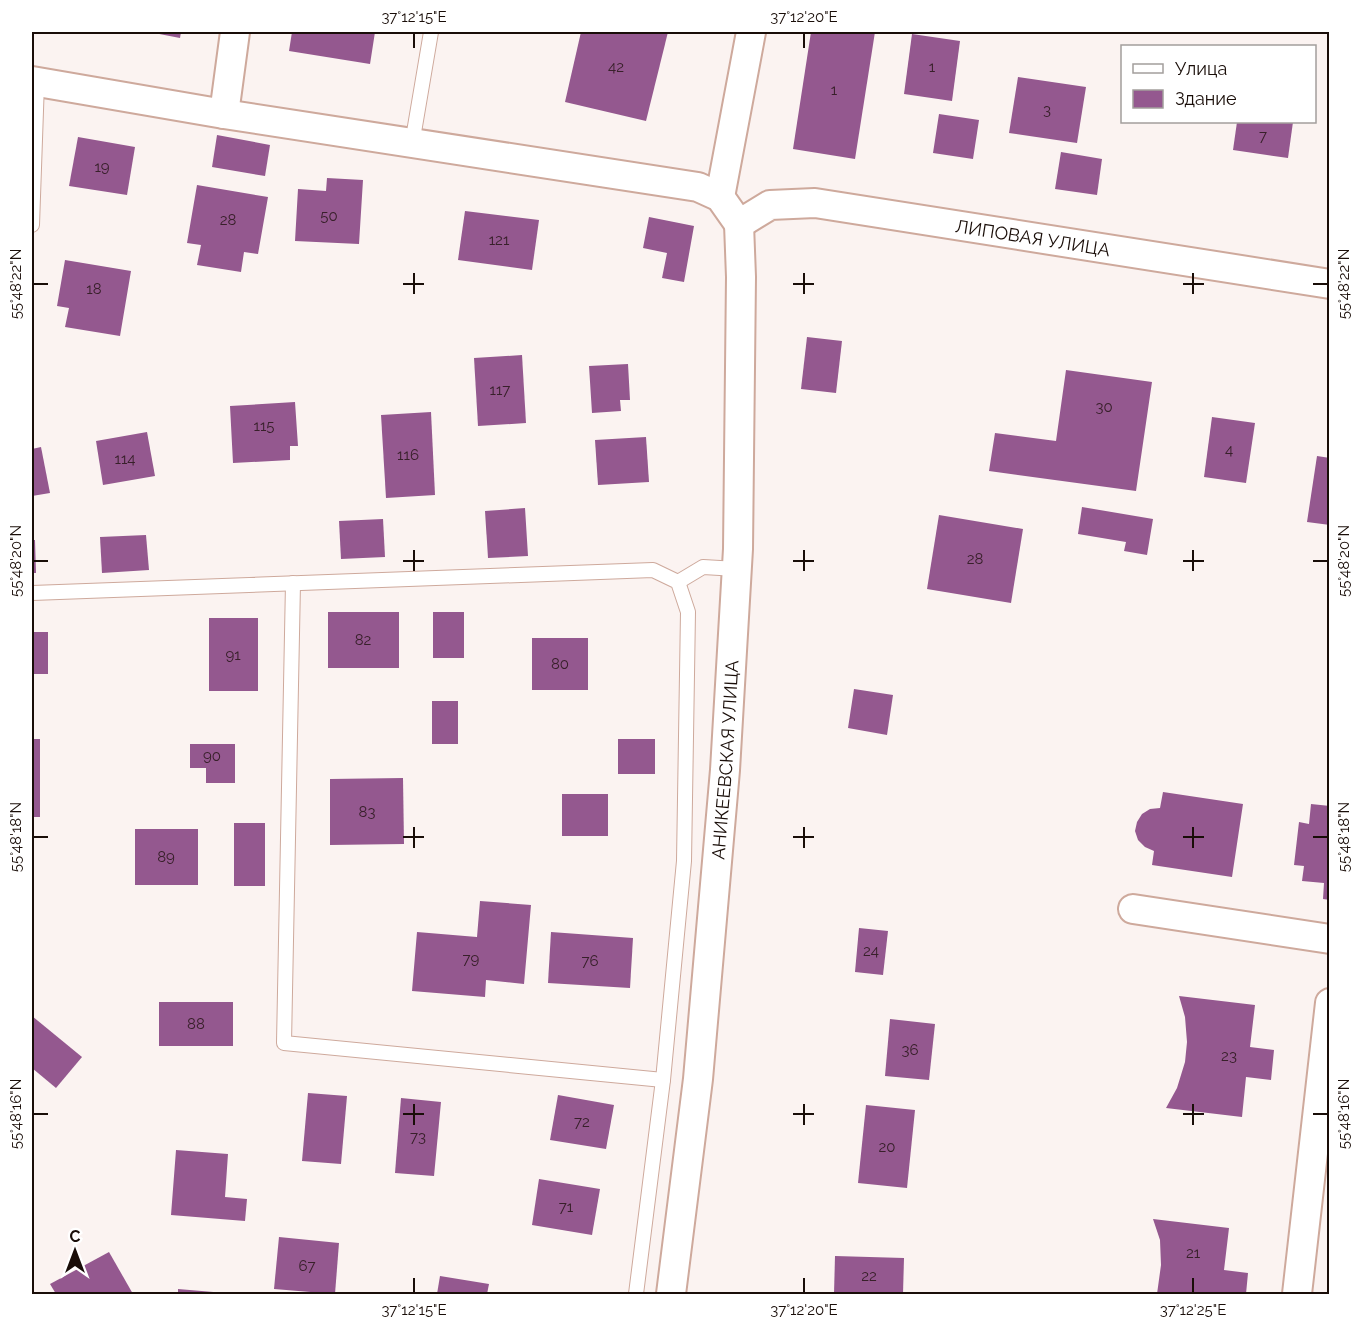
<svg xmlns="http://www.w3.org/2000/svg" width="1361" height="1326" viewBox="0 0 1361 1326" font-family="Raleway,sans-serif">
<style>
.building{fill:#94588f}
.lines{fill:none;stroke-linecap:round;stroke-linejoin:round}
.lane-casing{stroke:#cea99c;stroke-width:16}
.street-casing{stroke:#cea99c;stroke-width:32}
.lane{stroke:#fff;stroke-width:14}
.street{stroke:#fff;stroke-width:28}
.ticks{fill:none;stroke:#190d08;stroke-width:2}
.labels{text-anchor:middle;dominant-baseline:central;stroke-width:5;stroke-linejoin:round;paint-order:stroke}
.number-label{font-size:15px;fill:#38202a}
.street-label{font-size:18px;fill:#190d08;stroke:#fff}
.neatline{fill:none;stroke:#190d08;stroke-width:2}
.ticks-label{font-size:15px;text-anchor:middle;fill:#190d08}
</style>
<rect width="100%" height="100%" fill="#fbf3f1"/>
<g class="building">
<path d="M 149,32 L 181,32 L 180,38 Z"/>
<path d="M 292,32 L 375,32 L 370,64 L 289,51 Z"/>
<path d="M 581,32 L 668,32 L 646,121 L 565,102 Z"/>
<path d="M 811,32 L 875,32 L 855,159 L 793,149 Z"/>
<path d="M 912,34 L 960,41 L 952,101 L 904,94 Z"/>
<path d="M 1018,77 L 1086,87 L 1077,143 L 1009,133 Z"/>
<path d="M 939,114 L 979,120 L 973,159 L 933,153 Z"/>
<path d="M 1237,122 L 1293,122 L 1288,158 L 1233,150 Z"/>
<path d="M 217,135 L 270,145 L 265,176 L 212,167 Z"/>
<path d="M 78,137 L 135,147 L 127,195 L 69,186 Z"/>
<path d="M 1061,152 L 1102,159 L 1097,195 L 1055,189 Z"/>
<path d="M 327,178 L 363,180 L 359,244 L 295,241 L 298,189 L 326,191 Z"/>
<path d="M 197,185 L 268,197 L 258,254 L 244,252 L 241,272 L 197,265 L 201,245 L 187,243 Z"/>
<path d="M 465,211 L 539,220 L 532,270 L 458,260 Z"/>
<path d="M 649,217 L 694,226 L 684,282 L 662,278 L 667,253 L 643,248 Z"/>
<path d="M 65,260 L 131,271 L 120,336 L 65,327 L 69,308 L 57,306 Z"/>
<path d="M 807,337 L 842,341 L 836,393 L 801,389 Z"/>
<path d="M 522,355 L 526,423 L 478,426 L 474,358 Z"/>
<path d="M 628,364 L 630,400 L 620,400 L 621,411 L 592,413 L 589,366 Z"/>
<path d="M 1066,370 L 1152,382 L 1136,491 L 989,471 L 995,433 L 1056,441 Z"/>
<path d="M 295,402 L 298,446 L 290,446 L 290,460 L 233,463 L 230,406 Z"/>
<path d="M 431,412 L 435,495 L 386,498 L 381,415 Z"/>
<path d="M 1212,417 L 1255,423 L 1246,483 L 1204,477 Z"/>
<path d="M 147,432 L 155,476 L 103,485 L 96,441 Z"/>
<path d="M 646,437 L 649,482 L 598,485 L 595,440 Z"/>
<path d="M 41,447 L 50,493 L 32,496 L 32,449 Z"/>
<path d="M 1317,456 L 1330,458 L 1330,525 L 1307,522 Z"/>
<path d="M 1082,507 L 1153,519 L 1147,555 L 1124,551 L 1126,542 L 1078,534 Z"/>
<path d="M 525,508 L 528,556 L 488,558 L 485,511 Z"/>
<path d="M 939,515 L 1023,529 L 1011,603 L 927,589 Z"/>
<path d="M 383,519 L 385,557 L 341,559 L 339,521 Z"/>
<path d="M 146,535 L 149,570 L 102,573 L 100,537 Z"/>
<path d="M 32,540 L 35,540 L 36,573 L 32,573 Z"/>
<rect x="328" y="612" width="71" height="56"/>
<rect x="433" y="612" width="31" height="46"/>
<rect x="209" y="618" width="49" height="73"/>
<rect x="32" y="632" width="16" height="42"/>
<rect x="532" y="638" width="56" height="52"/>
<path d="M 854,689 L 893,695 L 887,735 L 848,728 Z"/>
<rect x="432" y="701" width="26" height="43"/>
<rect x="32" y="739" width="8" height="78"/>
<rect x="618" y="739" width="37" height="35"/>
<path d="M 190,744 L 235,744 L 235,783 L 206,783 L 206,768 L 190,768 Z"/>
<path d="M 403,778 L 404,844 L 330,845 L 330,779 Z"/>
<path d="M 1163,792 L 1243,804 L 1232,877 L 1152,865 L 1154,851 L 1145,847 L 1138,840 L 1135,831 L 1137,822 L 1142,814 L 1150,809 L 1160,808 Z"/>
<rect x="562" y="794" width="46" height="42"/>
<path d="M 1311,804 L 1330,806 L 1330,900 L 1323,899 L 1324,883 L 1302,881 L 1304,866 L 1294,865 L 1299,822 L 1309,824 Z"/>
<rect x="234" y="823" width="31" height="63"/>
<rect x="135" y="829" width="63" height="56"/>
<path d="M 480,901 L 531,905 L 524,984 L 486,980 L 485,997 L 412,991 L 417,932 L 477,937 Z"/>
<path d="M 859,928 L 888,931 L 883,975 L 855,972 Z"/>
<path d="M 551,932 L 633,938 L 630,988 L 548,983 Z"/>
<path d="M 1179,996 L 1255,1005 L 1250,1047 L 1274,1050 L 1271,1080 L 1246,1077 L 1242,1117 L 1166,1108 L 1177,1088 L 1185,1062 L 1187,1042 L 1185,1017 Z"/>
<rect x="159" y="1002" width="74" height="44"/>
<path d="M 32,1016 L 82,1057 L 56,1088 L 32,1068 Z"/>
<path d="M 890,1019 L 935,1024 L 929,1080 L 885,1076 Z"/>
<path d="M 308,1093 L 347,1096 L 341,1164 L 302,1161 Z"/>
<path d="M 558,1095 L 614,1105 L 606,1149 L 550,1140 Z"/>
<path d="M 401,1098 L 441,1102 L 434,1176 L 395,1173 Z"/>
<path d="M 866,1105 L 915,1110 L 907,1188 L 858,1183 Z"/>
<path d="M 176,1150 L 228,1154 L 225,1197 L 247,1199 L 245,1221 L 171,1215 Z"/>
<path d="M 539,1179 L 600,1189 L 592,1235 L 532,1225 Z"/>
<path d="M 1153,1219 L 1229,1228 L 1224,1270 L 1248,1273 L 1246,1294 L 1157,1294 L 1161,1265 L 1160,1240 Z"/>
<path d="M 279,1237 L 339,1243 L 335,1294 L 274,1289 Z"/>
<path d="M 109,1252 L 133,1294 L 56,1294 L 50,1284 Z"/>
<path d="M 835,1256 L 904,1258 L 903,1294 L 834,1294 Z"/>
<path d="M 440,1276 L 489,1284 L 487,1294 L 437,1294 Z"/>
<path d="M 178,1289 L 225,1293 L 225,1294 L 178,1294 Z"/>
</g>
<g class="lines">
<defs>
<g id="lane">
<path d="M 412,144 L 431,32"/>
<path d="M 32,225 L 37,82"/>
<path d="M 678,582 L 703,567 L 737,569"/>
<path d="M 293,583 L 284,1043 L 663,1080"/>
<path d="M 32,593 L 653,570 L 678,582 L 688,612 L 684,861 L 663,1080 L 636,1294"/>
</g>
<g id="street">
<path d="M 32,81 L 224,114 L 698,187 L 720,197 L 739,224"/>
<path d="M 224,114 L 235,32"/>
<path d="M 720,197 L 751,32"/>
<path id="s1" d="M 739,224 L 770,205 L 815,203 L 1330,284"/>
<path d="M 1133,909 L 1330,939"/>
<path id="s2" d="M 671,1294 L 698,1079 L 725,770 L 738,549 L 741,277 L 739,224"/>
<path d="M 1297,1294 L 1330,1003"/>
</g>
</defs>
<use href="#lane" class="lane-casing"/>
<use href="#street" class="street-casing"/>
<use href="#lane" class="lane"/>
<use href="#street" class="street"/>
</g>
<path class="ticks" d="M 414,33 L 414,48M 804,33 L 804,48M 414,273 L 414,294M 804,273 L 804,294M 1193,273 L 1193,294M 33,284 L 48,284M 403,284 L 424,284M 793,284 L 814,284M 1183,284 L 1204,284M 1313,284 L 1328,284M 414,550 L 414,571M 804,550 L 804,571M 1193,550 L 1193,571M 33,561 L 48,561M 403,561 L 424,561M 793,561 L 814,561M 1183,561 L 1204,561M 1313,561 L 1328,561M 414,827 L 414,848M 804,827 L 804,848M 1193,827 L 1193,848M 33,837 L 48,837M 403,837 L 424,837M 793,837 L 814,837M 1183,837 L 1204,837M 1313,837 L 1328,837M 414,1104 L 414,1125M 804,1104 L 804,1125M 1193,1104 L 1193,1125M 33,1114 L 48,1114M 403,1114 L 424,1114M 793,1114 L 814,1114M 1183,1114 L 1204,1114M 1313,1114 L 1328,1114M 414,1278 L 414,1293M 804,1278 L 804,1293M 1193,1278 L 1193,1293"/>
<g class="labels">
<g class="number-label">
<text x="616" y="67">42</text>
<text x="932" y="67">1</text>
<text x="834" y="90">1</text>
<text x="1047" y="110">3</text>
<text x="1263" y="136">7</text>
<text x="102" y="167">19</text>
<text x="329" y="216">50</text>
<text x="228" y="220">28</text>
<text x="499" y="240">121</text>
<text x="94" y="289">18</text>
<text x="500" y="390">117</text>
<text x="1104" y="407">30</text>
<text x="264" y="426">115</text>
<text x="1229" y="450">4</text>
<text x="408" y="455">116</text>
<text x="125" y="459">114</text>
<text x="975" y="559">28</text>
<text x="363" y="640">82</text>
<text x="233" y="655">91</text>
<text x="560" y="664">80</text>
<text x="212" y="756">90</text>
<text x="367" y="812">83</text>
<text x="166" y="857">89</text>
<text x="871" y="951">24</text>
<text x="471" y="959">79</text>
<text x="590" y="961">76</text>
<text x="196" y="1024">88</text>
<text x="910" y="1050">36</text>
<text x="1229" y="1056">23</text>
<text x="582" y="1122">72</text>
<text x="418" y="1137">73</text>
<text x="887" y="1147">20</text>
<text x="566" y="1207">71</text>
<text x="1193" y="1253">21</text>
<text x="307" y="1266">67</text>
<text x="869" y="1276">22</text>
</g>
<g class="street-label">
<text stroke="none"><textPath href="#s1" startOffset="302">ЛИПОВАЯ УЛИЦА</textPath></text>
<text stroke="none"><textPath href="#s2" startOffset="537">АНИКЕЕВСКАЯ УЛИЦА</textPath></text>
</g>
</g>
<rect width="1361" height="1326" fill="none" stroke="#ffffff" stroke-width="66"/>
<rect x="1121" y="45" width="195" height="78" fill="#ffffff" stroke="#a39e9c" stroke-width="1.5"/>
<rect x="1133" y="64" width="30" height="9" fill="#ffffff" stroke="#a39e9c" stroke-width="1.5"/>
<text x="1175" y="75" font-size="18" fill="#190d08">Улица</text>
<rect x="1133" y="90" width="30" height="18" fill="#94588f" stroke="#a39e9c" stroke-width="1.5"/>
<text x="1175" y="105" font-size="18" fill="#190d08">Здание</text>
<g transform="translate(75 1251)" stroke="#ffffff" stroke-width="4.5" paint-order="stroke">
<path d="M0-4.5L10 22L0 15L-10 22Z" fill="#190d08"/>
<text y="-9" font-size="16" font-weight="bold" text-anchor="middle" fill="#190d08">С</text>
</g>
<rect x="33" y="33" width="1295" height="1260" class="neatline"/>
<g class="ticks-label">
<text x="414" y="22">37°12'15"E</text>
<text x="804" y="22">37°12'20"E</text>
<text transform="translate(16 284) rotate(-90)" y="5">55°48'22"N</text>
<text transform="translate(1344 284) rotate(-90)" y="5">55°48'22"N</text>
<text transform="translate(16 561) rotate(-90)" y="5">55°48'20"N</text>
<text transform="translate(1344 561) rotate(-90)" y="5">55°48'20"N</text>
<text transform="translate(16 837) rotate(-90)" y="5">55°48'18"N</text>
<text transform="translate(1344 837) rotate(-90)" y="5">55°48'18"N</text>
<text transform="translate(16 1114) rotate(-90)" y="5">55°48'16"N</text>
<text transform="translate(1344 1114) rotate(-90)" y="5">55°48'16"N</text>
<text x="414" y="1315">37°12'15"E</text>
<text x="804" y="1315">37°12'20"E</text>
<text x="1193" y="1315">37°12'25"E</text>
</g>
</svg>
